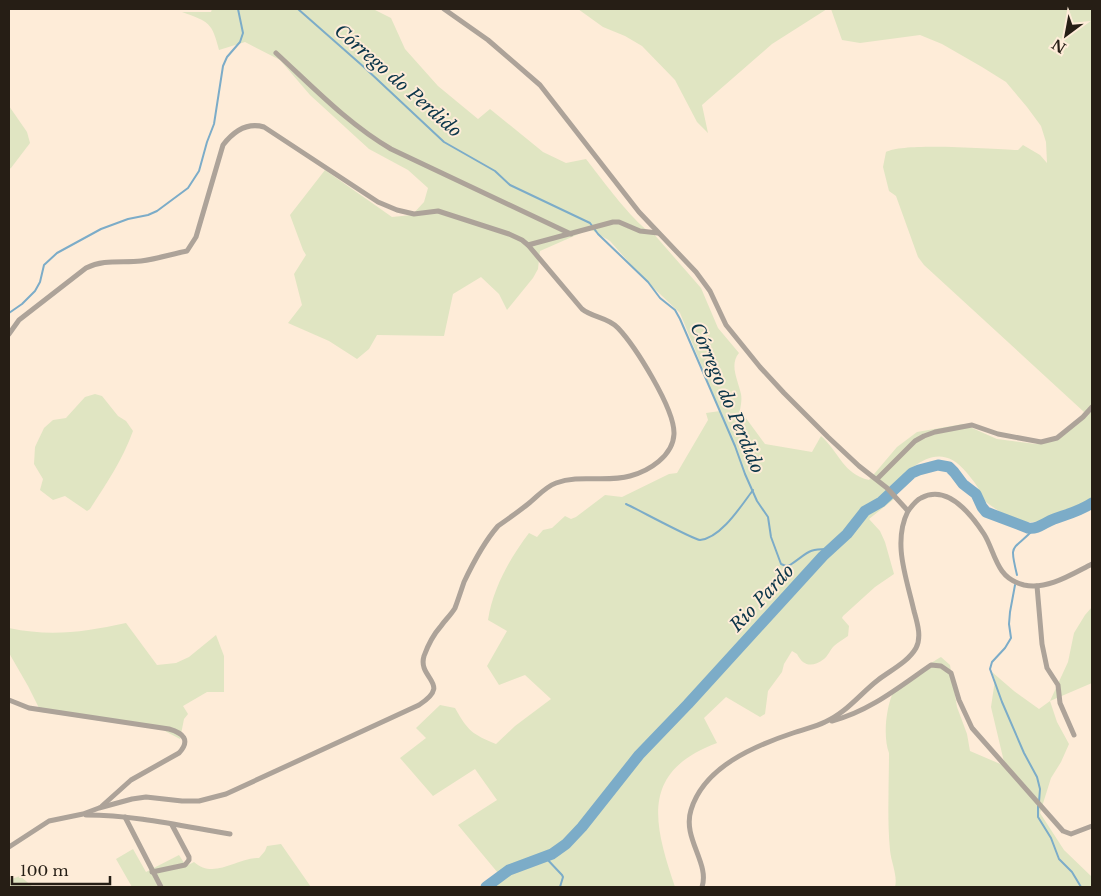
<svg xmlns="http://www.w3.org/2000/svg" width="1101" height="896" viewBox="0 0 1101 896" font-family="'Libre Baskerville',serif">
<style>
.green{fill:#e0e5c2}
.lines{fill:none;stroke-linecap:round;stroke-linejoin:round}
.stream{stroke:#7cacc8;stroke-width:2}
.river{stroke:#7cacc8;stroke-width:11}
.minor{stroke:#ada399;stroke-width:5}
.labels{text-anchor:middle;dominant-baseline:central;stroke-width:4;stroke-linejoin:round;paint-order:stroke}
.water-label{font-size:18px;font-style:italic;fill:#0b3549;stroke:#feecd8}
</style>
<rect width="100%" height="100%" fill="#feecd8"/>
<g class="green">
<path d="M 212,9 L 373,9 L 391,18 L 405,49 L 438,86 L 478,119 L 490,109 L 543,152 L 566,163 L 586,159 C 597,173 639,230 653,233 L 701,288 L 718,328 L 739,353 C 729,365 738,380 741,394 C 742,399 741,405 740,410 L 765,444 L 812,452 L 821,436 C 839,452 843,474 869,480 L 897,447 L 917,432 L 963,424 L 997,439 L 1036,444 L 1053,439 L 1078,420 L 1084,412 L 924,265 L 918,257 L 896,196 L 889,191 L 883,167 L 886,152 C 904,142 992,149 1018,150 L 1023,145 L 1040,155 L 1047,163 L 1046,142 L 1041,126 L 1027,107 L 1006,82 L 982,67 L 942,44 L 920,35 L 860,43 L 842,40 L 831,9 L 1092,9 L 1092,504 C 1076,512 1046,523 1028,522 C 1011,521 995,509 982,499 C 981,489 974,482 967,473 C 938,437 912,468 887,489 L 894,499 L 869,519 L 880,531 L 885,542 L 894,574 L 875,587 L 843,616 L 842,618 L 849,626 L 848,636 C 844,639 838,642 834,646 C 830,650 828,656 824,659 C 812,668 803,666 797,654 L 792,651 L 784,664 L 782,672 L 768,691 L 765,714 L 760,717 L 726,697 L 704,718 L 717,743 C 639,772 654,824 675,887 L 482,887 L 503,879 L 458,825 L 497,800 L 475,769 L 433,796 L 400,758 L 426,738 L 416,728 L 440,705 L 455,708 C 468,731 472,734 496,744 L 515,726 L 551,699 L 525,675 L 499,685 L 487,666 L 507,631 L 488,620 C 493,588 510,558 529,533 L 537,537 L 543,530 L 552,528 L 565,516 L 571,519 L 576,517 L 605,495 L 622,497 L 669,474 L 677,473 L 708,420 L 706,413 L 720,411 L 680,313 L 641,276 L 610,241 L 590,229 L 540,251 L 538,269 L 533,278 L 507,310 L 499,294 L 481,277 L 453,294 L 444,336 L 377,335 L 369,349 L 357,359 L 329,341 L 288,323 L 302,305 L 294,274 L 306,255 L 303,250 L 290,215 L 325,170 L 392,217 L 412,215 L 424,202 L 428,188 L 408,170 L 369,149 L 310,95 L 280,60 L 245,42 L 219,50 C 212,22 209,22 182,12 L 211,12 Z"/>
<path d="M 578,9 L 827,9 L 772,44 L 702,105 L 708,133 L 697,122 L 675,80 L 642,46 L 625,36 L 603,27 Z"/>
<path d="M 9,106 L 27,132 L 30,143 L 11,168 L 9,169 Z"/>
<path d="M 95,394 L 102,396 L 118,416 L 126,421 L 133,431 C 123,459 106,484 90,509 L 87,511 L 65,496 L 53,500 L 40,490 L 43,479 L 34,464 L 35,447 L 44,428 L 53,420 L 66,418 L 85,397 Z"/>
<path d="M 1092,607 L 1092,683 L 1050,701 L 1057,722 L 1069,744 L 1061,762 L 1051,778 L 1040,813 L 1064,850 L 1092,877 L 1092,887 L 895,887 C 898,876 891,862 890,850 C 887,818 889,785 889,753 C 883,737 886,710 892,695 C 897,685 930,663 941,657 L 950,665 L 957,707 L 967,734 L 970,751 L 1005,766 L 991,707 L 995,680 L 992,672 L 1014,691 L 1039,709 L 1050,701 L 1068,662 L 1074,633 L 1085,615 Z"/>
<path d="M 126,623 L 157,665 L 176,663 L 189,657 L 216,635 L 224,656 L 224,692 L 207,692 L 183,706 L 188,714 L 184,719 L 180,739 L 163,730 L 41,712 L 28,686 L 9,653 L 9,628 C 51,637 84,632 126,623 Z"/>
<path d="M 281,844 L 311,887 L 132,887 L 116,859 L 133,849 L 146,872 L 179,855 L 186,866 L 194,862 C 214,880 236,858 259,858 L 265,851 L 267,846 Z"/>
<path d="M 20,876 L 33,887 L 9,887 L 9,880 Z"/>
</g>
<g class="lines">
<g class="stream">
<path d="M 298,9 L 365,68 L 444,142 L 495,171 L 510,185 L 590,223 L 598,234 L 648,282 L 660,298 L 675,310 L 680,319 L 735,446 L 745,474 L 757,501 L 768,517 L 771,537 L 781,564 L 786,566 L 790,565 C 807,554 807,548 830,549"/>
<path d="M 9,313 L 22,304 L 35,291 L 40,282 L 44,265 L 57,253 L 101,229 L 128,219 L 148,215 L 157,211 L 188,188 L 199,171 L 207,142 L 214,124 L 223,66 L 227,57 L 240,42 L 243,33 L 238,9"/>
<path d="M 626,504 C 637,509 694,540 700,540 C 721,538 741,506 753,490"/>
<path d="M 1017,575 C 1009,542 1012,552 1034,529"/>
<path d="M 1015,585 L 1010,612 L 1009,624 L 1011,638 L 1005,648 L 992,662 L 990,669 L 1002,702 L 1024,753 L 1037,777 L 1040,789 L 1039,802"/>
<path d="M 1038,806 L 1038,817 L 1051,838 L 1059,859 L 1072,872 L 1081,887"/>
<path d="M 545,857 L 562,875 L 563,877 L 560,887"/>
</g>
<path class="river" d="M 486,887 L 509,870 L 552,854 L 566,844 L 582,827 L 639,755 L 688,704 L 823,556 L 847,534 L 865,511 L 881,502 L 912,473 L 919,470 L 938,465 L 949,467 L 954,472 L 963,484 L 976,494 L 982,507 L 986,512 L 1028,528 C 1038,530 1045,522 1054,519 C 1068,514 1080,511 1092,503"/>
<g class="minor">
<path d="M 444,9 L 488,40 L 540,85 L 639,212 L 696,272 L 710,291 L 726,325 L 760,367 L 784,393 L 828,437 L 859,466 L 887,488 L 908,511 C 892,543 907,579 914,611 C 917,622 922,637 916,648 C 908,662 891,670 878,680 C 861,693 846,713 825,722 C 815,727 804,729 793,733 C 754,746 704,767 691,810 C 682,838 710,863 702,887"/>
<path d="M 276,53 C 313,87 348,124 391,149 L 571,234"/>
<path d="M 9,334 L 19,320 L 86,268 C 104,259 122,263 141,261 C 157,259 172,254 187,251 L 196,237 L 223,145 C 233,132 247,122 264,127 L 378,202 L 397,210 L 414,214 L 438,211 L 509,234 L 522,240 L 528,245"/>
<path d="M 877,479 L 915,441 L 924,436 L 935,432 L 972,425 L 998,434 L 1041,442 L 1057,438 L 1083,417 L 1092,407"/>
<path d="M 908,511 C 911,507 916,500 921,498 C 947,484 971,514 984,534 C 991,545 994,560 1002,571 C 1007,578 1016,583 1024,585 C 1048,590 1072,574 1092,564"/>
<path d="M 1037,586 L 1042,644 L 1047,668 L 1058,685 L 1060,703 L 1074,735"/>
<path d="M 9,700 L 29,708 L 169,729 C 183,733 191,740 179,753 L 131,780 L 102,806"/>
<path d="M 832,721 C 870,711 899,687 931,665 L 941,666 L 951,673 L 959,700 L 972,728 L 1063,831 L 1071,834 L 1092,826"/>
<path d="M 86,815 C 135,815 182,826 230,834"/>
<path d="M 125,817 L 161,887"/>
<path d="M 9,847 L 49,821 L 83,814 L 99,808 L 132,799 L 146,797 L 182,801 L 199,801 L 226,794 L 419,705 C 453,683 417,679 424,656 C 428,645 433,635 441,626 C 445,620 451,615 455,608 C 458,600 461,591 464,582 C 473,563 484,542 498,526 C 508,519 518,512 528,504 C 537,497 545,487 556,483 C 580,474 605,483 630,476 C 649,471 673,456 674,434 C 675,409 635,346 618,328 C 608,317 593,318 582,309 L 528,245 L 613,222 L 619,222 L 640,231 L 658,233"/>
<path d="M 152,872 L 185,865 L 189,860 L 189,857 L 172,825"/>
</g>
</g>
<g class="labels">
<g class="water-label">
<text transform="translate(398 81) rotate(41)">Córrego do Perdido</text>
<text transform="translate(727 398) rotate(67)">Córrego do Perdido</text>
<text transform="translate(762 598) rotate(-47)">Rio Pardo</text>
</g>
</g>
<rect width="1101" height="896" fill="none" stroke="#261e15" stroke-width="20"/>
<g transform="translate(1066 35) rotate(212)" stroke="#feecd8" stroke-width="4" paint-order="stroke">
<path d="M0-4L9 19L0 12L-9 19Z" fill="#261e15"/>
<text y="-8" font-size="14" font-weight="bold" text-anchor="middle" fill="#261e15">N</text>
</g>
<path d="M12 876v8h98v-8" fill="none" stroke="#261e15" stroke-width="2.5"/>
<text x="20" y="876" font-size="15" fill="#261e15" stroke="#feecd8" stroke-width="4" paint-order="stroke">100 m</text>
</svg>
